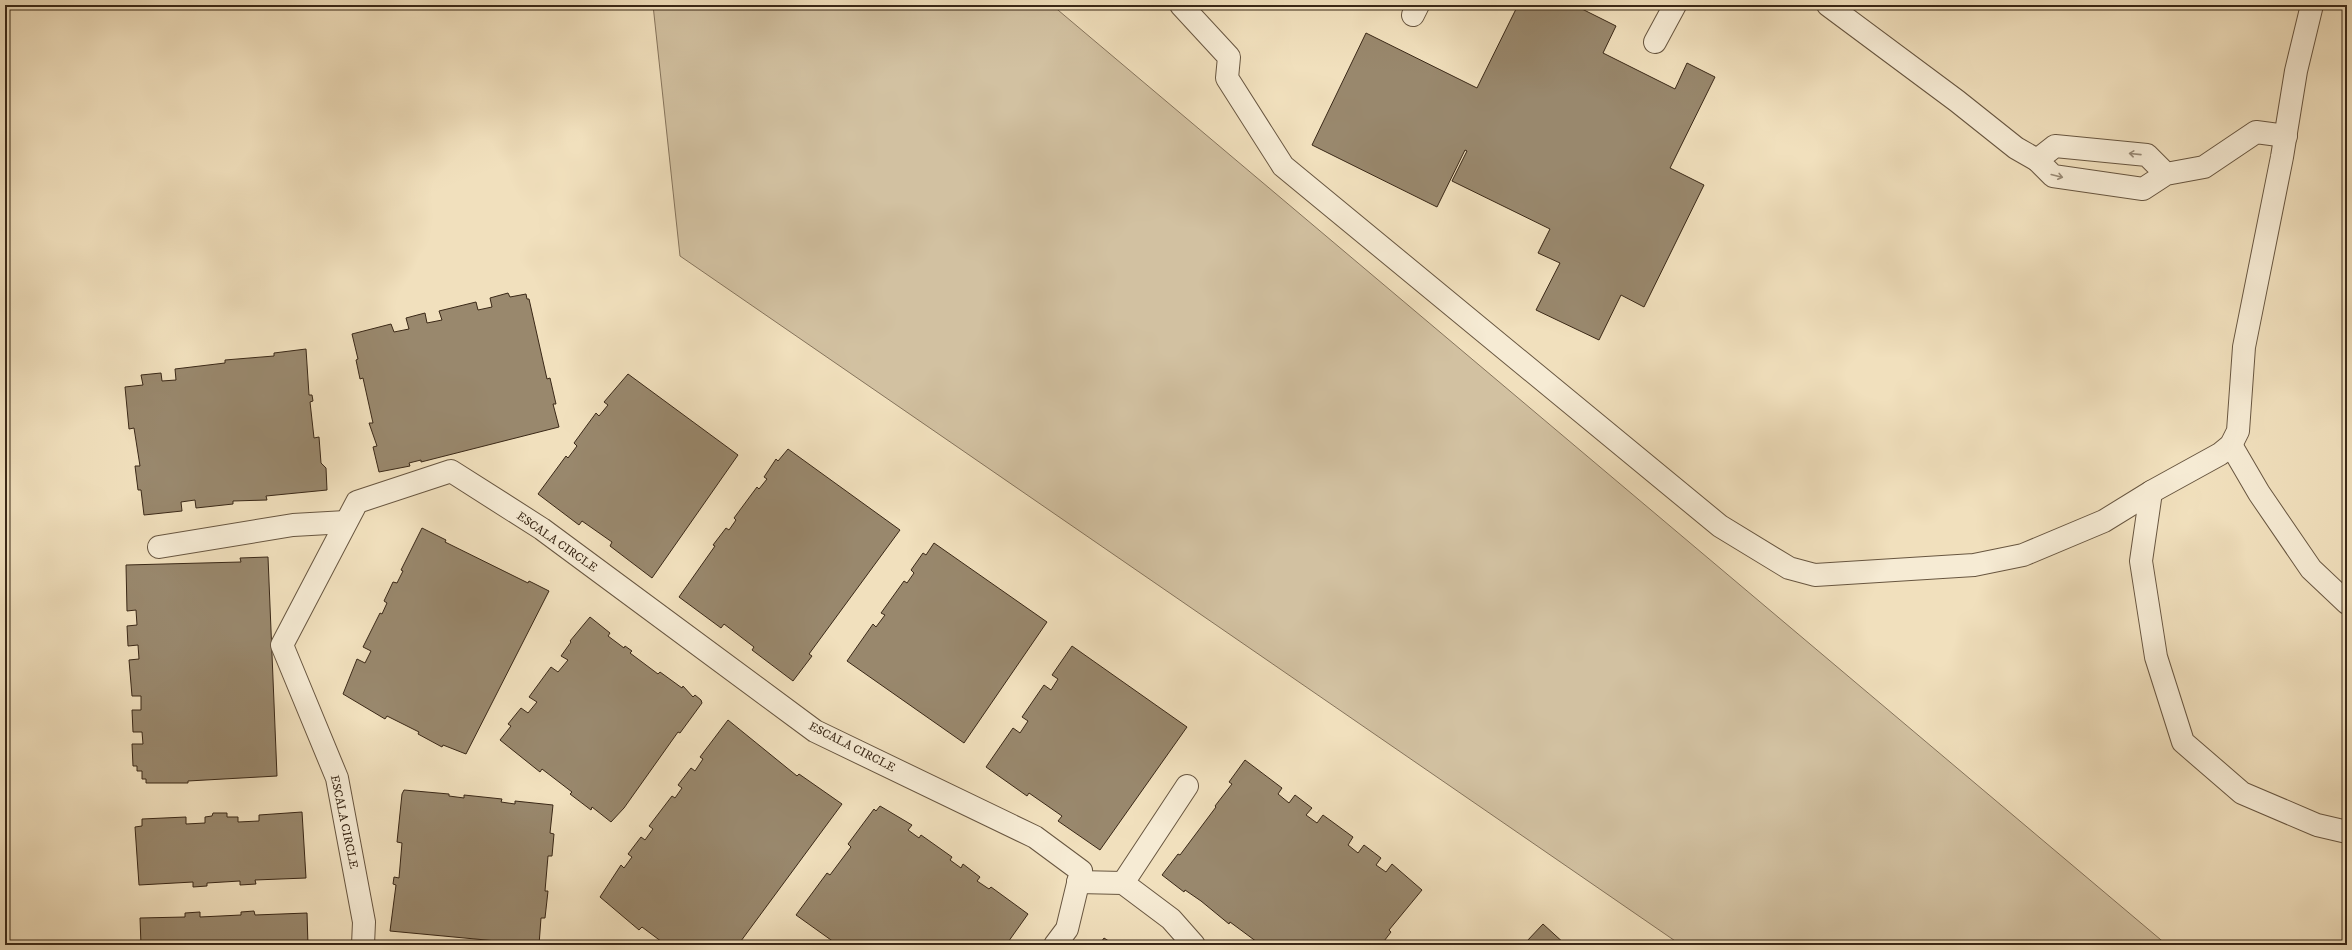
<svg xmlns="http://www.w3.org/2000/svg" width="2352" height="950" viewBox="0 0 2352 950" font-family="'IM FELL DW Pica',serif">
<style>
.green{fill:#d2c1a1;stroke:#86745c}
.building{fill:#99886d;stroke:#3a2817}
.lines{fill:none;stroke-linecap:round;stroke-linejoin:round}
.minor-casing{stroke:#685640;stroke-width:24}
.minor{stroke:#f6ebd4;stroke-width:22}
.oneway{stroke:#988a76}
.labels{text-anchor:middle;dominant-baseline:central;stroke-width:4;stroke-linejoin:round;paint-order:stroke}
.street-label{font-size:12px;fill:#3a2817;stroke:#f6ebd4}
</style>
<rect width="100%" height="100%" fill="#f1e0bd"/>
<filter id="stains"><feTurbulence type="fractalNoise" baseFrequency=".005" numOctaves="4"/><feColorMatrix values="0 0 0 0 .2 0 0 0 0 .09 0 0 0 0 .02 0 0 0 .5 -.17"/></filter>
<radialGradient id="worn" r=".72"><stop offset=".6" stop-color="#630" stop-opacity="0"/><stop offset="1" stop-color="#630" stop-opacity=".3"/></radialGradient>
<path class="green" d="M 653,5 L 1052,5 L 2167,945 L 1681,945 L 680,256 Z"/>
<g class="building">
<path d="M 1518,5 L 1574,5 L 1616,26 L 1603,53 L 1675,89 L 1687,63 L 1715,77 L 1670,168 L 1704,185 L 1644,307 L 1621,295 L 1599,340 L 1536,310 L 1560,263 L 1538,253 L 1550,229 L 1452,181 L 1467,151 L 1465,150 L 1437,207 L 1312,145 L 1366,33 L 1477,88 Z"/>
<path d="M 508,293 L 510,297 L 526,294 L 527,299 L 529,299 L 547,379 L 550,378 L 556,404 L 553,404 L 559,427 L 421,462 L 421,460 L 409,463 L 410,466 L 379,472 L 373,447 L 377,446 L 369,423 L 373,423 L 363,378 L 360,379 L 356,360 L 358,359 L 352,334 L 391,324 L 394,332 L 409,329 L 406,318 L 425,313 L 427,323 L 442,320 L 439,311 L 476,302 L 478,310 L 492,307 L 490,298 Z"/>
<path d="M 306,349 L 309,395 L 312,395 L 313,401 L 310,402 L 314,438 L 319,437 L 321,463 L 326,468 L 327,490 L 266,496 L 267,500 L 233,501 L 233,504 L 196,508 L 195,500 L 181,502 L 182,511 L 144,515 L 141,490 L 138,490 L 135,466 L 140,466 L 134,428 L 129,429 L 125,387 L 143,385 L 141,375 L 161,373 L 162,381 L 176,380 L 175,369 L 225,363 L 225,360 L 274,356 L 274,353 Z"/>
<path d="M 628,374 L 738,455 L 652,578 L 610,546 L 612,542 L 582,521 L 579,525 L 538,494 L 566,456 L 568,458 L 577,446 L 574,443 L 596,413 L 599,416 L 608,405 L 604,402 Z"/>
<path d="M 788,449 L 900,530 L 809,654 L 812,656 L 793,681 L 752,650 L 754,647 L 724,624 L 721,628 L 679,597 L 715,546 L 713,545 L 726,528 L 729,530 L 736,520 L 734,518 L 757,487 L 759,489 L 767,479 L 764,477 L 776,459 L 778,461 Z"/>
<path d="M 422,528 L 446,540 L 445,542 L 528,583 L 529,581 L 549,591 L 466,754 L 443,745 L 442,747 L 418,734 L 419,732 L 387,716 L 385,719 L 343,694 L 357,659 L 365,663 L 371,651 L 363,647 L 380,613 L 382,614 L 387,603 L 384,601 L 393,582 L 397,583 L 403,571 L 401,570 Z"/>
<path d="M 934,543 L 1047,622 L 964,743 L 847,661 L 873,624 L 876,627 L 885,615 L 881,613 L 904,581 L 907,583 L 914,573 L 911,570 L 923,553 L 926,555 Z"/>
<path d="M 268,557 L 277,776 L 188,781 L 188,783 L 146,783 L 146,779 L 142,779 L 142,771 L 137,771 L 137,766 L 133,766 L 132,744 L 143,744 L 142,732 L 133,732 L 132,710 L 141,710 L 141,696 L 132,696 L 129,660 L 139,659 L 138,645 L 128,646 L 127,626 L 137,625 L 136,610 L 127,611 L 126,565 L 241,562 L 240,558 Z"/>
<path d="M 590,617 L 610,633 L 608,636 L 624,648 L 625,646 L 632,651 L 630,653 L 658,674 L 660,672 L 682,688 L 683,686 L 693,697 L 695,695 L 701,700 L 702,703 L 680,733 L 678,732 L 624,808 L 611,822 L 592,807 L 591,810 L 570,794 L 572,792 L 542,769 L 540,772 L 500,740 L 511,726 L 508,724 L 521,708 L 528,713 L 537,702 L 529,697 L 551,667 L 558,672 L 568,660 L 561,656 L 571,642 L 570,641 Z"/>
<path d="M 1072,646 L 1187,727 L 1100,850 L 1058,821 L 1062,816 L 1029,793 L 1027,796 L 986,767 L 1013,728 L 1020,733 L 1028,721 L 1022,717 L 1044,685 L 1051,690 L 1058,679 L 1052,675 Z"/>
<path d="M 728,720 L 797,776 L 799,774 L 842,804 L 738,945 L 666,945 L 642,927 L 639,930 L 600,897 L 621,865 L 624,868 L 632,857 L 628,854 L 641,837 L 645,840 L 653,829 L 649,826 L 672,796 L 675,798 L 682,788 L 678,785 L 691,768 L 695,771 L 703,759 L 700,757 Z"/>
<path d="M 1245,760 L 1282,788 L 1278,794 L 1289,803 L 1295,795 L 1312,808 L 1306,815 L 1317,823 L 1323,815 L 1353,837 L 1348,845 L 1358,853 L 1364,845 L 1381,858 L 1376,865 L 1386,872 L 1392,864 L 1422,890 L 1389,930 L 1391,932 L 1381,945 L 1261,945 L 1230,922 L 1229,924 L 1201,901 L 1185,890 L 1184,892 L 1162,875 L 1178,854 L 1180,855 L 1216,807 L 1215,806 L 1232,784 L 1229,782 Z"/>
<path d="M 404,790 L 449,794 L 449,796 L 464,798 L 464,795 L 502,799 L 501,802 L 515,804 L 515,801 L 553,805 L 550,833 L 554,834 L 552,856 L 548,856 L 545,891 L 548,891 L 545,918 L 541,918 L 539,945 L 390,931 L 396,885 L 393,884 L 394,877 L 399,878 L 402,843 L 397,842 L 402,794 Z"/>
<path d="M 880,806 L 912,825 L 908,830 L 919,838 L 921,835 L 952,857 L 950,860 L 961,868 L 963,864 L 980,877 L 977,881 L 989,889 L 991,887 L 1028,914 L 1006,945 L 838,945 L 796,915 L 827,873 L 830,875 L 851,847 L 848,844 L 874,809 L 876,811 Z"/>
<path d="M 302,812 L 306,878 L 255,880 L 256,884 L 240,885 L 240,881 L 207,883 L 207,886 L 193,887 L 193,882 L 139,885 L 135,827 L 142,826 L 142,819 L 186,817 L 186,824 L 205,823 L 205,817 L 212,816 L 213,813 L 227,813 L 227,817 L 238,817 L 238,822 L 259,821 L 259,815 Z"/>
<path d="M 254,911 L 255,915 L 307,913 L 308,945 L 141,945 L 140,918 L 185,917 L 185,913 L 200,912 L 200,917 L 241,915 L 241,912 Z"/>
<path d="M 1543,924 L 1566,945 L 1531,945 L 1527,941 Z"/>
<path d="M 1104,938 L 1115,945 L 1099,945 Z"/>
</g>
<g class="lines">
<defs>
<g id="minor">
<path d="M 1181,5 L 1229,57 L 1227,78 L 1283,166 L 1720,526 L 1789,568 L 1815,575 L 1974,565 L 2023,555 L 2104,521 L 2151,492 L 2220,454 L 2231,445 L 2238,431 L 2244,347 L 2282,157 L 2296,71 L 2312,5"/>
<path d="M 1828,5 L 1957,101 L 2016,148 L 2037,160"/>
<path d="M 1413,15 L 1418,5"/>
<path d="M 1655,42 L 1675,5"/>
<path d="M 2166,174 L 2147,155 L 2055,146 L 2037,160 L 2053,176 L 2143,189 L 2166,174 L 2204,167 L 2256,132 L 2286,136"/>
<path d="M 2231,445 L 2259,493 L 2311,569 L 2347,603"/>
<path d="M 2151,492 L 2141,561 L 2156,657 L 2183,742 L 2242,793 L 2317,825 L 2347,832"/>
<path d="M 159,547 L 293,525 L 346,522"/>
<path d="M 1078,882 L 1123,883 L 1171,919 L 1194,945"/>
<path d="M 1123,883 L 1187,786"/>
<path d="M 363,945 L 364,922 L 337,778 L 282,645 L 357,502 L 451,471 L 542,529 L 815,731 L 1035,837 L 1081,871 L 1067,929 L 1055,945"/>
</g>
</defs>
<use href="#minor" class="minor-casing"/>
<use href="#minor" class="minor"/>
</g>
<defs><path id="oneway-shaft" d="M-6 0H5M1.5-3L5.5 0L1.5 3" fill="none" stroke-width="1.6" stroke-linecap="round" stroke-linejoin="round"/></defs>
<g class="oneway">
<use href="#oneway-shaft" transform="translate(2135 154) rotate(-174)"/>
<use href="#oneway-shaft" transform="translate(2057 176) rotate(14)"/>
</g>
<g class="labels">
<g class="street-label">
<text transform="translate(557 542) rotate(35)">ESCALA CIRCLE</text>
<text transform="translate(852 747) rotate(27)">ESCALA CIRCLE</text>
<text transform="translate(344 822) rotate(78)">ESCALA CIRCLE</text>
</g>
</g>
<rect width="2352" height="950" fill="none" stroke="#f1e0bd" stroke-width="20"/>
<rect x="6" y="6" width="2340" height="938" fill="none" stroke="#3a2817" stroke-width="2"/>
<rect x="10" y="10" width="2332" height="930" fill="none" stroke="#3a2817"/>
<rect width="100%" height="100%" filter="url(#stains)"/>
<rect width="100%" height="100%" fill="url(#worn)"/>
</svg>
